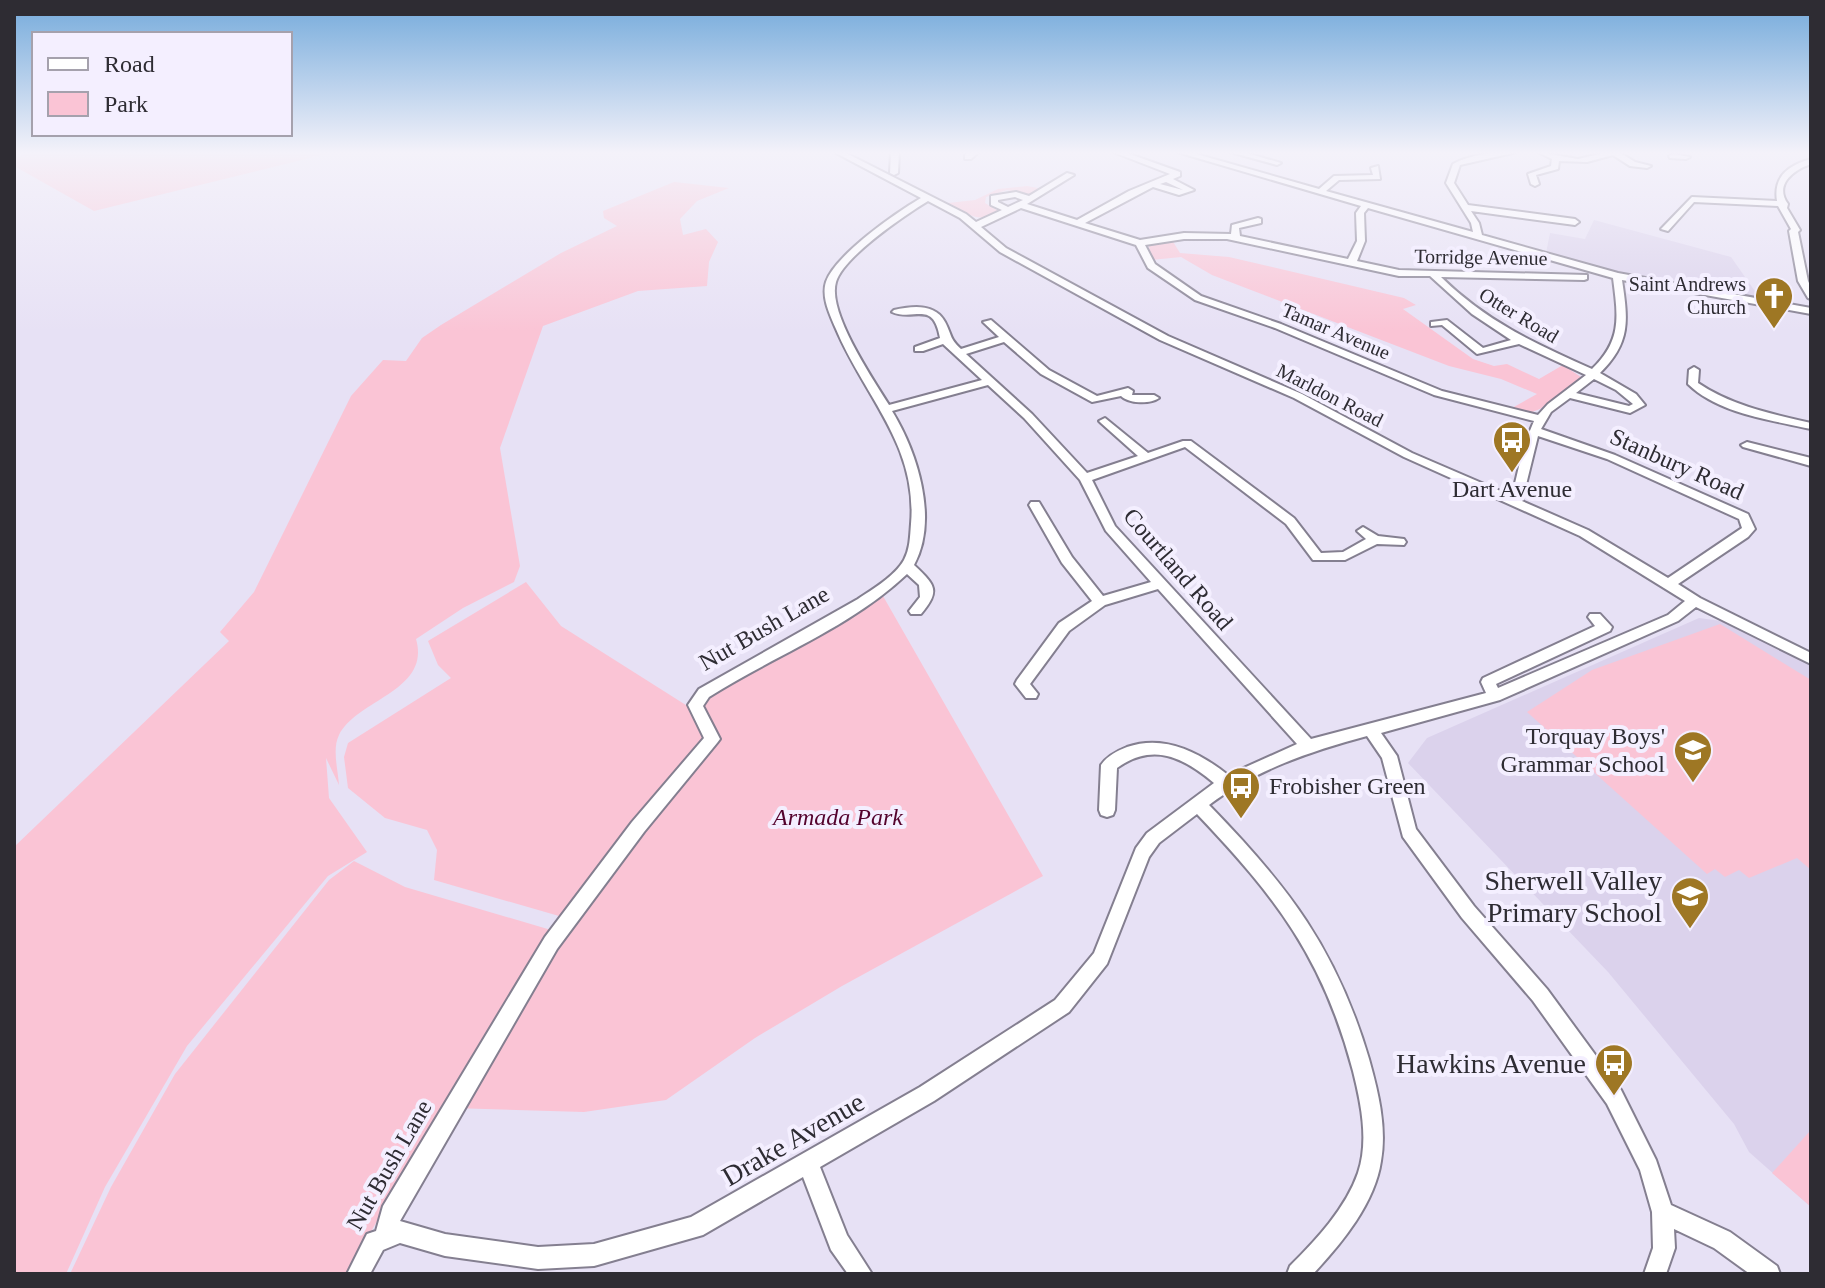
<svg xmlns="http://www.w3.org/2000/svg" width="1825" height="1288" viewBox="0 0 1825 1288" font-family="'Times New Roman',serif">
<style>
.built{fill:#dbd2ec}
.green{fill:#fac4d5}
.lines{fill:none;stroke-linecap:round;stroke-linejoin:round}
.minor-casing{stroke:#847f90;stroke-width:4}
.minor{fill:#fff;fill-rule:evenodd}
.labels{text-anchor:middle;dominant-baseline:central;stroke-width:8;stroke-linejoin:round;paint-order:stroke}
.far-street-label{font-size:20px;fill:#2e2c33;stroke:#f4efff}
.far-poi-label{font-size:20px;fill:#2e2c33;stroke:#f4efff;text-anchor:end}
.street-label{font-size:24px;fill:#2e2c33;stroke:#f4efff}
.poi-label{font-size:24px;fill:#2e2c33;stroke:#f4efff}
.park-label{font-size:24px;font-style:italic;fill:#54032d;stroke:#f4efff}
.near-poi-label{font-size:28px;fill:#2e2c33;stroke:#f4efff;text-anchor:end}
.near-street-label{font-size:28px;fill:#2e2c33;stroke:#f4efff}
</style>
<rect width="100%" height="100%" fill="#e7e1f5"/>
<g class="built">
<path d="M 1594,220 L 1731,257 L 1759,297 L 1618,274 L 1546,253 L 1550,233 L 1585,239 Z"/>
<path d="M 1699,618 L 1729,622 L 1811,662 L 1811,1207 L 1749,1152 L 1734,1124 L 1608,972 L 1408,763 L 1427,738 Z"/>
</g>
<g class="green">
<path d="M 30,152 L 334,152 L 94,211 L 14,166 L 14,158 Z"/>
<path d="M 674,182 L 729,188 L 697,201 L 680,219 L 683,235 L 706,229 L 718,242 L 709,262 L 707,286 L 638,291 L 543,326 L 500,448 L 520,566 L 514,582 L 463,608 L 416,639 C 431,691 357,699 339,735 C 332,749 338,770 339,785 L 326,758 L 329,798 L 367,852 L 328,876 L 187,1046 L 105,1187 L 66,1274 L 14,1274 L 14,847 L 229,641 L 220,632 L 254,592 L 351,396 L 383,360 L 406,361 L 422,338 L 441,325 L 561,253 L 617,226 L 604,218 L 603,211 Z"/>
<path d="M 1027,186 L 1043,189 L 1029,196 L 1007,190 L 986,197 L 985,203 L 1000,212 C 978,224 968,214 948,203 L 975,200 L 998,189 Z"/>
<path d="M 1172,240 L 1180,253 L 1229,257 L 1404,298 L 1416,305 L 1403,309 L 1473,359 L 1494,366 L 1507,364 L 1539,379 L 1563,365 L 1581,377 L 1540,409 L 1532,412 L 1512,408 L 1537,394 L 1501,379 L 1449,366 L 1251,290 L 1212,275 L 1181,257 L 1151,260 L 1149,246 Z"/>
<path d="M 526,582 L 561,626 L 689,707 L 704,741 L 559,916 L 434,880 L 437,850 L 427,830 L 385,818 L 348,788 L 344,757 L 348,743 L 451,678 L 438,665 L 428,641 Z"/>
<path d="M 879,589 L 1043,876 L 842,986 L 755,1038 L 666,1100 L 584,1112 L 452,1108 L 551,943 L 712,740 L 695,705 Z"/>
<path d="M 1720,624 L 1811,680 L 1811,870 L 1797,858 L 1749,878 L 1739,870 L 1725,877 L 1715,869 L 1707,874 L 1527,712 L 1592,670 Z"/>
<path d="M 354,861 L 405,887 L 551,930 L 454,1085 L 347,1274 L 70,1274 L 111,1187 L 175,1074 L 329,880 Z"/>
<path d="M 1811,1130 L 1811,1207 L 1772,1173 Z"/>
</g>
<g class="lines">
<defs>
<g id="minor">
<path d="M 834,152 L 844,152 L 966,214 L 976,222 L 1002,210 L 991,205 L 991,196 L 1016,192 L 1029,196 L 1067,173 L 1074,175 L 1027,204 L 1077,220 L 1129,191 L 1170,174 L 1113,152 L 1124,152 L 1180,172 L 1180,176 L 1173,179 L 1194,190 L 1179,195 L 1153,187 L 1085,223 L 1140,240 L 1184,233 L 1231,234 L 1232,225 L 1258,218 L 1261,219 L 1261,223 L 1239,228 L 1240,236 L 1348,259 L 1357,241 L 1356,213 L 1361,206 L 1177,152 L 1189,152 L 1319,189 L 1334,176 L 1373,175 L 1371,168 L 1378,166 L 1380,179 L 1339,180 L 1326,191 L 1473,232 L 1471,223 L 1446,183 L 1453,164 C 1471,154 1496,152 1517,152 L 1460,165 L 1454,183 L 1468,205 L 1575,219 L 1579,222 L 1575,225 L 1471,211 L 1479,223 L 1482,235 L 1618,273 L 1811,308 L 1811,314 L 1622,280 C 1628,320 1631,343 1600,373 L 1636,394 L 1645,405 L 1630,413 L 1570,398 L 1551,412 L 1541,429 L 1615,455 L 1748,514 L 1755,529 L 1748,537 L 1678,584 L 1700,598 L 1811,653 L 1811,664 L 1696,607 L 1678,621 L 1500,700 L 1381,733 L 1397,756 L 1416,829 L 1474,906 L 1547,989 L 1621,1090 L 1656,1160 L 1671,1205 L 1730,1232 L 1777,1266 L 1780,1274 L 1750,1274 L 1714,1248 L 1674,1229 L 1675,1248 L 1666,1274 L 1644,1274 L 1653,1248 L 1652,1212 L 1640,1170 L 1607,1104 L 1533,1001 L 1462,918 L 1403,837 L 1382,758 L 1367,736 C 1311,751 1255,770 1209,805 C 1288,886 1336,948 1369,1059 C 1378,1091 1387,1127 1381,1161 C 1375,1203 1342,1243 1313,1274 L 1287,1274 L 1290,1266 C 1316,1240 1346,1208 1358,1173 C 1369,1141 1361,1103 1353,1071 C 1323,958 1276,897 1197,814 L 1159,843 L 1149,857 L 1107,964 L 1069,1012 L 934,1101 L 820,1167 L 847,1235 L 872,1274 L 848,1274 L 831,1250 L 803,1177 L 703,1235 L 594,1266 L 538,1269 L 445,1256 L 400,1243 L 383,1250 L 370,1274 L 347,1274 L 367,1234 L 376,1231 L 383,1206 L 545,937 L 632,822 L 704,738 L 688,705 L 699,689 L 858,599 C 873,589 895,576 904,560 C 910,549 910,536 911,524 C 918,445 864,396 836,329 C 830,315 821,297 826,282 C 835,255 897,212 921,198 ZM 1166,182 L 1183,190 L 1160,184 ZM 1015,197 L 1023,200 L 1008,207 L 998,202 L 998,200 ZM 928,201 L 960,218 L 1000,252 L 1160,340 L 1294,398 L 1404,457 L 1580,536 L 1685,601 L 1668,615 L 1498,688 L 1496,684 L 1610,631 L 1612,627 L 1600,614 L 1590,614 L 1588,617 L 1595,626 L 1483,678 L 1481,682 L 1486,693 L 1311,739 L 1115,526 L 1092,480 L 1185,447 L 1286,524 L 1313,560 L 1345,560 L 1377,544 L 1404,545 L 1406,542 L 1404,539 L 1378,536 L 1363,527 L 1357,531 L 1366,539 L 1343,552 L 1321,553 L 1294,518 L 1191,441 L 1183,441 L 1148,453 L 1105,418 L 1099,421 L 1101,423 L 1138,456 L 1087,473 L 1032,414 L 966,354 L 1004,342 L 1041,374 L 1092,402 L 1121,396 C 1129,404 1151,404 1159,398 L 1154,395 L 1132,395 L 1133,391 L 1128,388 L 1097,396 L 1049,370 L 991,320 L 983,322 L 999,337 L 961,349 C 949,338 952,335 945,322 C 935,303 912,306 894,310 L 892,312 C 914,322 933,299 940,338 L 915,347 L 915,351 L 923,351 L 943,344 L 982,380 L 889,405 C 873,379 827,312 836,282 C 843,257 905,215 928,201 ZM 1021,208 L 1136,245 L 1148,268 L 1195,300 L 1275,328 L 1434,395 L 1534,421 L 1524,445 L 1512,496 L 1412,453 L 1302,394 L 1168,336 L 1006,248 L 981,227 ZM 1368,208 L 1613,278 C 1618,317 1622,340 1592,369 C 1534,343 1487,322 1441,277 L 1584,280 L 1587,279 L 1587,275 L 1399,270 L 1357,261 L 1365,241 L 1364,213 ZM 1184,239 L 1227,239 L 1399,276 L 1430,276 L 1472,314 L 1511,340 L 1483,348 L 1447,320 L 1431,322 L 1431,326 L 1442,325 L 1477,354 L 1519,344 L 1586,375 L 1548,404 L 1538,415 L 1442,391 L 1281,324 L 1201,296 L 1155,264 L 1145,245 ZM 1594,379 L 1616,390 L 1633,404 L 1629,406 L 1576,393 ZM 988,385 L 1024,418 L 1080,480 L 1106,531 L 1151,582 L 1103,596 L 1072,557 L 1039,502 L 1031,502 L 1029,505 L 1062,563 L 1092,601 L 1059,623 L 1017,680 L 1015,684 L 1026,698 L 1036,698 L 1038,694 L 1030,684 L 1069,631 L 1105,605 L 1158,589 L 1297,744 L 1228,775 C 1199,752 1164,734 1127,747 C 1117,751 1107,756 1101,765 L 1099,810 L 1101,815 L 1107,817 L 1113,815 L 1115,810 L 1117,768 C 1153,742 1183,757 1214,783 L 1147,833 L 1136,848 L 1094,953 L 1055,1000 L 920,1087 L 691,1217 L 594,1244 L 538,1247 L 445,1234 L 400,1221 L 557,949 L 644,832 L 717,743 L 720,739 L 703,706 L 709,697 C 775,655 850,628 907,574 L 919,585 L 920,597 L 909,611 L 911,614 L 921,614 C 941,590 935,585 914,565 C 939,519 917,452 892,411 ZM 1538,436 L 1607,459 L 1739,519 L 1742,528 L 1668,578 L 1588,530 L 1522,501 Z"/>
<path d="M 891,152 L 899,152 L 898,173 L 894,175 L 890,173 Z"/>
<path d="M 970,152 L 979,152 L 971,159 L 965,159 L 965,155 Z"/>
<path d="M 1230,152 L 1243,152 L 1281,163 L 1277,165 Z"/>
<path d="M 1538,152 L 1578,159 L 1608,152 L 1619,152 L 1635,162 L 1651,166 L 1647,168 L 1630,166 L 1613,155 L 1587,162 L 1559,161 L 1558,169 L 1536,175 L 1539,184 L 1535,186 L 1531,184 L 1528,174 L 1551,166 L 1552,159 Z"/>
<path d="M 1673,154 L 1690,157 L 1686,159 L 1670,158 L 1669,156 Z"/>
<path d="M 1811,159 L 1811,164 C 1793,170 1774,185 1788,204 L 1787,208 L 1800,230 L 1798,232 L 1808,281 L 1811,287 L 1811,299 L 1808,298 L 1798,281 L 1789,231 L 1791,229 L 1778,206 L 1694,202 L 1668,231 L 1661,229 L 1692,197 L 1777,201 C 1773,176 1789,165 1811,159 Z"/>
<path d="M 1694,367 L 1699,370 L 1698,383 C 1732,406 1772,414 1811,423 L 1811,429 C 1771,420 1719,414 1688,384 L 1689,370 Z"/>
<path d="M 1747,442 L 1811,458 L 1811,466 L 1743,447 L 1741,445 Z"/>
</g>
</defs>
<use href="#minor" class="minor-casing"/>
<use href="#minor" class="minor"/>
</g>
<linearGradient id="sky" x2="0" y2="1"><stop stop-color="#74aadb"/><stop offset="0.46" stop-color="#f4f2fa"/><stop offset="1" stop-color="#f4f2fa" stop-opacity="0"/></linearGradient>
<rect width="1825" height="332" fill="url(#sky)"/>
<defs>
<symbol id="church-pin" viewBox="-11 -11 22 30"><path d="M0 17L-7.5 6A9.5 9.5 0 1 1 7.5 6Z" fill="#9e7724" stroke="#f4efff"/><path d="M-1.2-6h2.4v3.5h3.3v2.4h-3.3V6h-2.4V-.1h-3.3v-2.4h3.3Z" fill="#fff"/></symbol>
<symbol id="bus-pin" viewBox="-11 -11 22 30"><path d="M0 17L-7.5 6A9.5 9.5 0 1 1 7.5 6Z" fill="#9e7724" stroke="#f4efff"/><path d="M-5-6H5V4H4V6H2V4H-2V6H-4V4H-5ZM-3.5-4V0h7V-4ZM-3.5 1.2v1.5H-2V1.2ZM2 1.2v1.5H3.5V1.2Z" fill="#fff"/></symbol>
<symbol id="school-pin" viewBox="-11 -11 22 30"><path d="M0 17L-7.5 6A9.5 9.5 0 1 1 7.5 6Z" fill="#9e7724" stroke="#f4efff"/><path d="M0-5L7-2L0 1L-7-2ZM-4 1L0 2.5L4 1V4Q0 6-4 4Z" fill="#fff"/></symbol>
</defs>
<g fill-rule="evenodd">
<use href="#church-pin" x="1752" y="274" width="44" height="60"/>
<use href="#bus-pin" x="1490" y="418" width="44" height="60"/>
<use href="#school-pin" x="1671" y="728" width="44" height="60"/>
<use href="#bus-pin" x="1219" y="764" width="44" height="60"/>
<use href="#school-pin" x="1668" y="874" width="44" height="60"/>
<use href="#bus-pin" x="1592" y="1041" width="44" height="60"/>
</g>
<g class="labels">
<g class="far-street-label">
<text transform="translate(1481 257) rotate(1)">Torridge Avenue</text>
<text transform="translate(1519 315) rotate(31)">Otter Road</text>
<text transform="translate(1336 331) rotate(23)">Tamar Avenue</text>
<text transform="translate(1330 395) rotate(27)">Marldon Road</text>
</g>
<g class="far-poi-label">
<text x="1746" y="284">Saint Andrews<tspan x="1746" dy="23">Church</tspan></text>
</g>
<g class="street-label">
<text transform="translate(1677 464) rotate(24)">Stanbury Road</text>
<text transform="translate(1178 569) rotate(49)">Courtland Road</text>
<text transform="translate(764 628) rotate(-30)">Nut Bush Lane</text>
<text transform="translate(389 1165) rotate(-60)">Nut Bush Lane</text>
</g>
<g class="poi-label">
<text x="1512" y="489">Dart Avenue</text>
<text x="1665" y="736" text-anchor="end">Torquay Boys'<tspan x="1665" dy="28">Grammar School</tspan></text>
<text x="1269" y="786" text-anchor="start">Frobisher Green</text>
</g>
<g class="park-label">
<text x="838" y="817">Armada Park</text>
</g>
<g class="near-poi-label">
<text x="1662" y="880">Sherwell Valley<tspan x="1662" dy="32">Primary School</tspan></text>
<text x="1586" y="1063">Hawkins Avenue</text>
</g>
<g class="near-street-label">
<text transform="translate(793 1139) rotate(-30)">Drake Avenue</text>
</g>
</g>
<rect width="1825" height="1288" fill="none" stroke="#2e2c33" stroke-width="32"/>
<rect x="32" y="32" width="260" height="104" fill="#f4efff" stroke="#a5a1ad" stroke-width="2"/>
<rect x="48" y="58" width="40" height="12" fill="#ffffff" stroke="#a5a1ad" stroke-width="2"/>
<text x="104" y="72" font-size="24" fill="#2e2c33">Road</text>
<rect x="48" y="92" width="40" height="24" fill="#fac4d5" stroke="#a5a1ad" stroke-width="2"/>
<text x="104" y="112" font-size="24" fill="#2e2c33">Park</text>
</svg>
